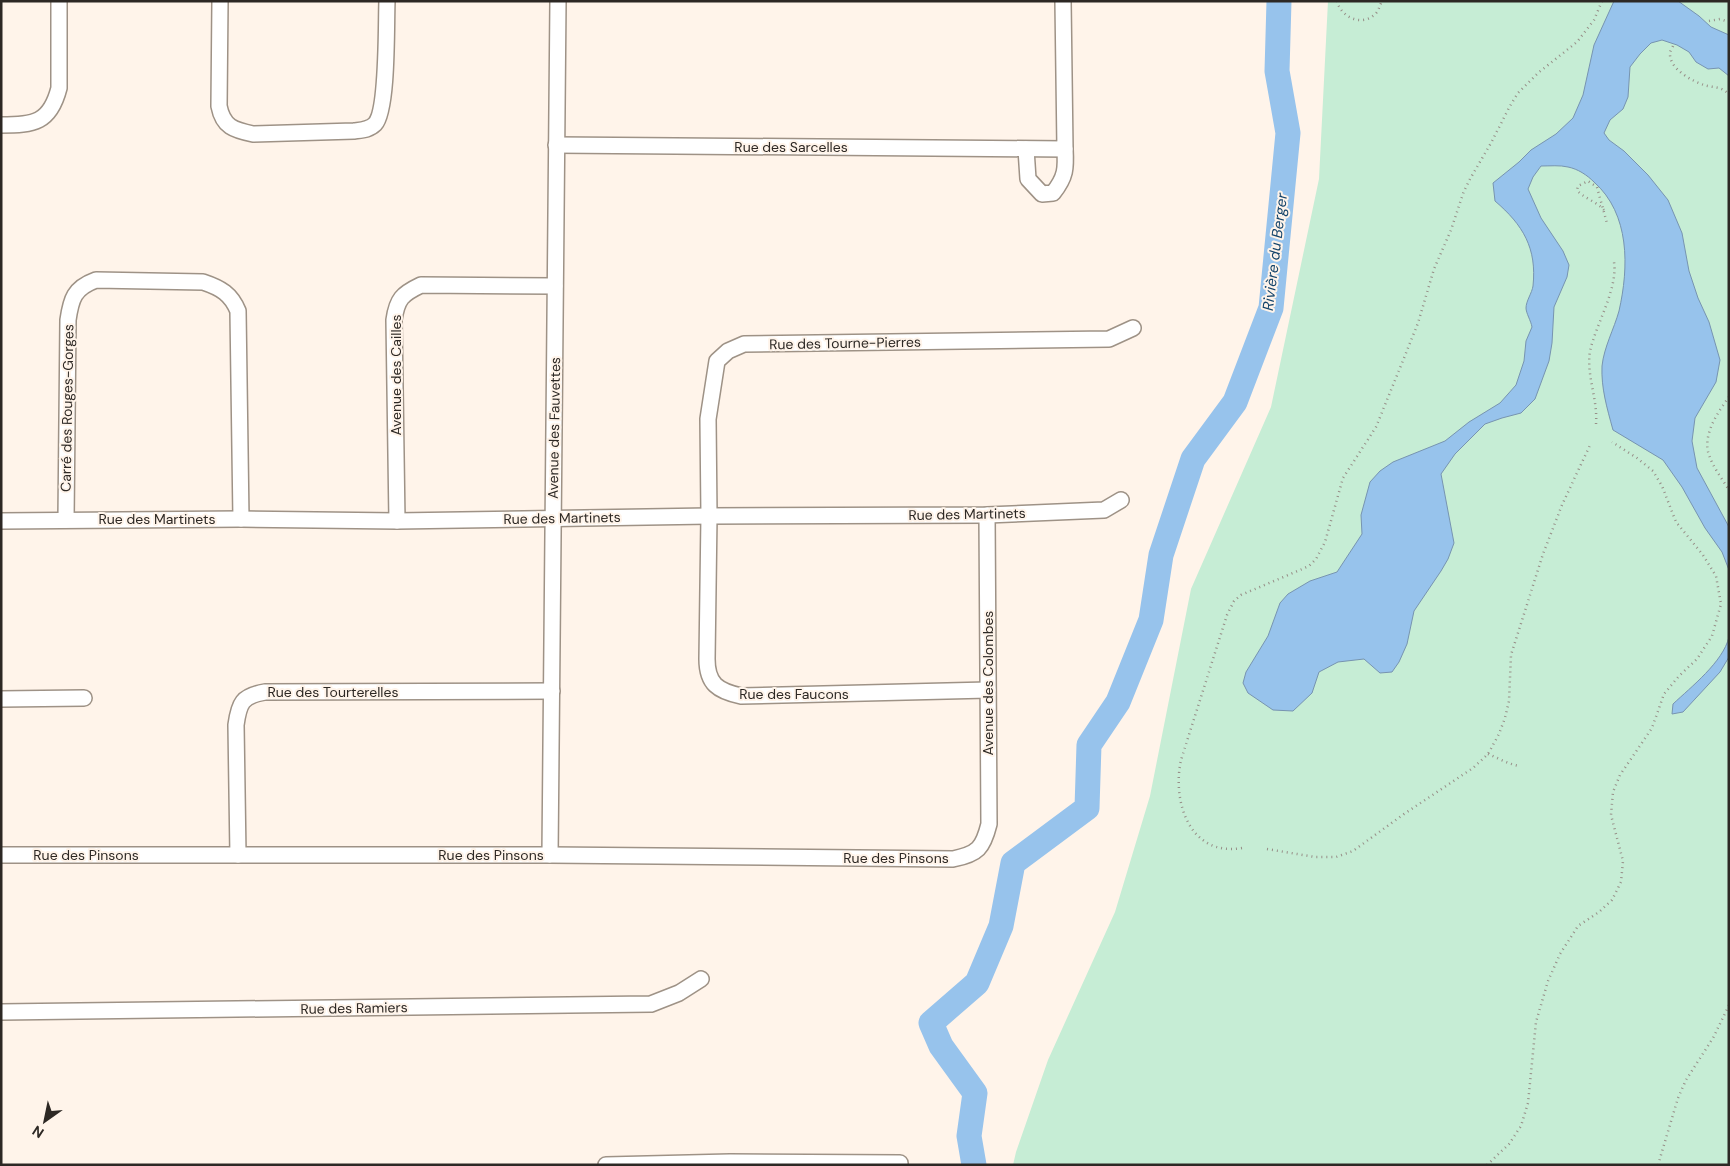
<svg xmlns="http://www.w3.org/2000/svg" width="1730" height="1166" viewBox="0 0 1730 1166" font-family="'DM Sans',sans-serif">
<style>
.green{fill:#c6edd5}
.water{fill:#97c3ec;stroke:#7794b0}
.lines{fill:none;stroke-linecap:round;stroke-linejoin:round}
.river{stroke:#97c3ec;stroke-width:25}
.minor-casing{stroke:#9e9286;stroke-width:18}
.path{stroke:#978f88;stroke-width:2.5;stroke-dasharray:1 4;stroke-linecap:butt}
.minor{stroke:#fff;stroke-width:15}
.labels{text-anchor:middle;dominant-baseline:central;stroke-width:4;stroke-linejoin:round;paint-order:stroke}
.street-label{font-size:14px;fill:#2d2824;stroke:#fff4ea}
.water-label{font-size:15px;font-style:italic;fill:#14446b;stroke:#fff4ea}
</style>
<rect width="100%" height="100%" fill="#fff4ea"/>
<path class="green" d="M 1328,1 L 1729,1 L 1729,1165 L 1013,1165 L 1016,1152 L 1048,1060 L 1115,912 L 1150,796 L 1191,589 L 1271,407 L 1319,179 Z"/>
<g class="water">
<path d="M 1614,1 L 1678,1 L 1699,16 L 1711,27 L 1729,35 L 1729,76 L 1719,68 L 1708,69 L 1696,62 L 1689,52 L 1677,45 L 1662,40 L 1651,43 L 1640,54 L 1630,67 L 1628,97 L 1623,109 L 1610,120 L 1604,133 L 1609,140 L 1624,151 L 1648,175 L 1668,200 L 1682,233 L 1689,271 L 1698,298 L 1709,322 L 1720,360 L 1716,382 L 1695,418 L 1692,441 L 1697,468 L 1729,527 L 1729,570 L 1722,552 L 1705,528 L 1682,487 L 1663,460 L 1613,430 C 1607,408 1601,388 1602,366 C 1604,347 1614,329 1619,311 C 1629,267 1630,214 1594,182 C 1587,175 1578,169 1568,167 C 1560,165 1550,166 1541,166 L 1533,177 L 1528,189 L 1541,218 L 1563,251 L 1569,265 L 1567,277 L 1554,307 L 1552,343 L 1549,361 L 1535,399 L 1521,413 L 1502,418 L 1485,424 L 1455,454 L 1441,474 L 1454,543 L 1448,559 L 1441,571 L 1414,611 L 1407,644 L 1399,662 L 1392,672 L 1380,673 L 1364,659 L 1338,662 L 1319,672 L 1312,693 L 1293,711 L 1273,710 L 1248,693 L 1243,683 L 1246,672 L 1268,636 L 1280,603 L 1288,594 L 1310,581 L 1337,572 L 1362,534 L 1361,515 L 1370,482 L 1380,471 L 1393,462 L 1445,441 L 1469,422 L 1500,403 L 1516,385 L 1524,361 L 1526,341 L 1532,327 C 1531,321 1526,313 1526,308 C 1526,301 1532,293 1533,286 C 1537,248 1523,225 1495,201 L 1493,183 L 1519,162 L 1531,150 L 1556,134 L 1573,118 L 1583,95 L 1594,45 Z"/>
<path d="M 1729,637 L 1729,657 L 1720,672 L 1683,712 L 1672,714 L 1673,704 C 1691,687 1723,662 1729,637 Z"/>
</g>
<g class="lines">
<path class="river" d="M 974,1165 L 969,1136 L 975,1093 L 941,1046 L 931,1023 L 977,983 L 1001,926 L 1013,863 L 1087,808 L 1089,745 L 1118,702 L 1151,620 L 1161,555 L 1193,459 L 1235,402 L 1271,308 L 1288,133 L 1277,71 L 1279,1"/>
<defs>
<g id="minor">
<path d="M 220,1 L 219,106 C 223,127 234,130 253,134 L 354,131 C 362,130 369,130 375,124 C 388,110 386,24 387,1"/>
<path d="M 1,125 C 34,125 50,123 59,88 L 59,1"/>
<path d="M 556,145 L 1065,149 L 1063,1"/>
<path d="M 1026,149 L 1028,179 L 1042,194 L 1053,193 C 1066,177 1066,168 1065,149"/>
<path d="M 66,520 L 68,320 C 71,299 74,288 96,280 L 203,282 C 221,288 231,294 238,311 L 241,519"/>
<path d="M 1,521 L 241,519 L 397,521 L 709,516 L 987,515 L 1104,510 L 1121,500"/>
<path d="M 397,521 L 394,320 C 397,299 402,294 421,285 L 555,286"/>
<path d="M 988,690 L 741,696 C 718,691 707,684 707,659 L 709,516 L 708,419 L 717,361 L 728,351 L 744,344 L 1109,339 L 1133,328"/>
<path d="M 1,699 L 84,698"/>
<path d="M 1,855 L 550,855 L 953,859 C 978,854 983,848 989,824 L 987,515"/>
<path d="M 238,855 L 236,725 C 239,703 242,696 265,692 L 552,691"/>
<path d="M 550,855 L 558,1"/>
<path d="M 1,1012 L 651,1004 L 679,993 L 701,979"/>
<path d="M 606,1165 L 730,1162 L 900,1163"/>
</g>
</defs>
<use href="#minor" class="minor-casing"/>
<g class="path">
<path d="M 1337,1 C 1341,18 1364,28 1377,12 C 1379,9 1380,5 1382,1"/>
<path d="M 1709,21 L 1720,19 L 1729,22"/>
<path d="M 1673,46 C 1672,49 1670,51 1670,53 C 1669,69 1692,81 1704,85 C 1713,88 1723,86 1729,95"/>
<path d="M 1604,210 C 1596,201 1583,198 1577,190 L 1578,186 L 1588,181 L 1597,187 C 1600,199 1604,211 1607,224"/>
<path d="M 1729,397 C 1718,412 1702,435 1709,455 C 1713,467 1722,479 1729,490"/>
<path d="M 1596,424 C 1598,399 1586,375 1590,351 C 1596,324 1618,289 1614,262"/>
<path d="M 1488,754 C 1498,758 1508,764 1519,766"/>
<path d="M 1242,848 C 1189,857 1172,801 1181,760 L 1227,615 L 1234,601 L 1241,595 L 1300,570 L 1309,566 L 1316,559 L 1325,542 L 1343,478 L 1376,427 L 1402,363 L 1418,323 L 1434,269 L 1451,230 L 1464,191 L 1470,179 L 1491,143 L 1510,106 L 1518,93 L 1538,73 L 1577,42 L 1594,20 L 1602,1"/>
<path d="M 1267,849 L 1315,857 L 1336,857 L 1353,851 L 1404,814 L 1473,768 L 1488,754 L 1499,734 L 1505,718 L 1509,701 L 1511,655 L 1543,554 L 1562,505 L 1591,443"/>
<path d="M 1487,1165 L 1509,1144 L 1521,1126 L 1528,1103 L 1536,1022 L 1548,981 L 1560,954 L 1578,926 L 1599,912 L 1612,900 L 1621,882 L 1623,861 L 1611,815 L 1613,792 L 1620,775 L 1652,728 L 1664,694 L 1679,676 L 1697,659 L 1712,636 L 1721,604 L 1716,576 L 1703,555 L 1676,522 L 1662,486 L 1653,471 L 1637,458 L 1612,442"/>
<path d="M 1658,1165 L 1678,1098 L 1686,1080 L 1713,1038 L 1729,1005"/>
</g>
<use href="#minor" class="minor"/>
</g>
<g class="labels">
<g class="street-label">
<text x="791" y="147">Rue des Sarcelles</text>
<text transform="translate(845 343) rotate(-1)">Rue des Tourne-Pierres</text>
<text transform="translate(396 375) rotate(-90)">Avenue des Cailles</text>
<text transform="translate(67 408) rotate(-89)">Carré des Rouges-Gorges</text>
<text transform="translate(554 428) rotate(-89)">Avenue des Fauvettes</text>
<text transform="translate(967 514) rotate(-1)">Rue des Martinets</text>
<text transform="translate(562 518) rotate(-1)">Rue des Martinets</text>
<text x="157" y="519">Rue des Martinets</text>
<text transform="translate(988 683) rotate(-90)">Avenue des Colombes</text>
<text x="333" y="692">Rue des Tourterelles</text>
<text x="794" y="694">Rue des Faucons</text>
<text x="86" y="855">Rue des Pinsons</text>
<text x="491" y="855">Rue des Pinsons</text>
<text x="896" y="858">Rue des Pinsons</text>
<text transform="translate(354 1008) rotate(-1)">Rue des Ramiers</text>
</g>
<g class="water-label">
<text transform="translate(1275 252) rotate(-83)">Rivière du Berger</text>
</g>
</g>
<rect width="1730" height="1166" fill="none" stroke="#2d2824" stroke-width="5"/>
<g transform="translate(45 1121) rotate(213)" stroke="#fff4ea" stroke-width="4" paint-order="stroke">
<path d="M0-4L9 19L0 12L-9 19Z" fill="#2d2824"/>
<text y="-8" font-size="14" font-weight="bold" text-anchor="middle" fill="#2d2824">N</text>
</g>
</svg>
